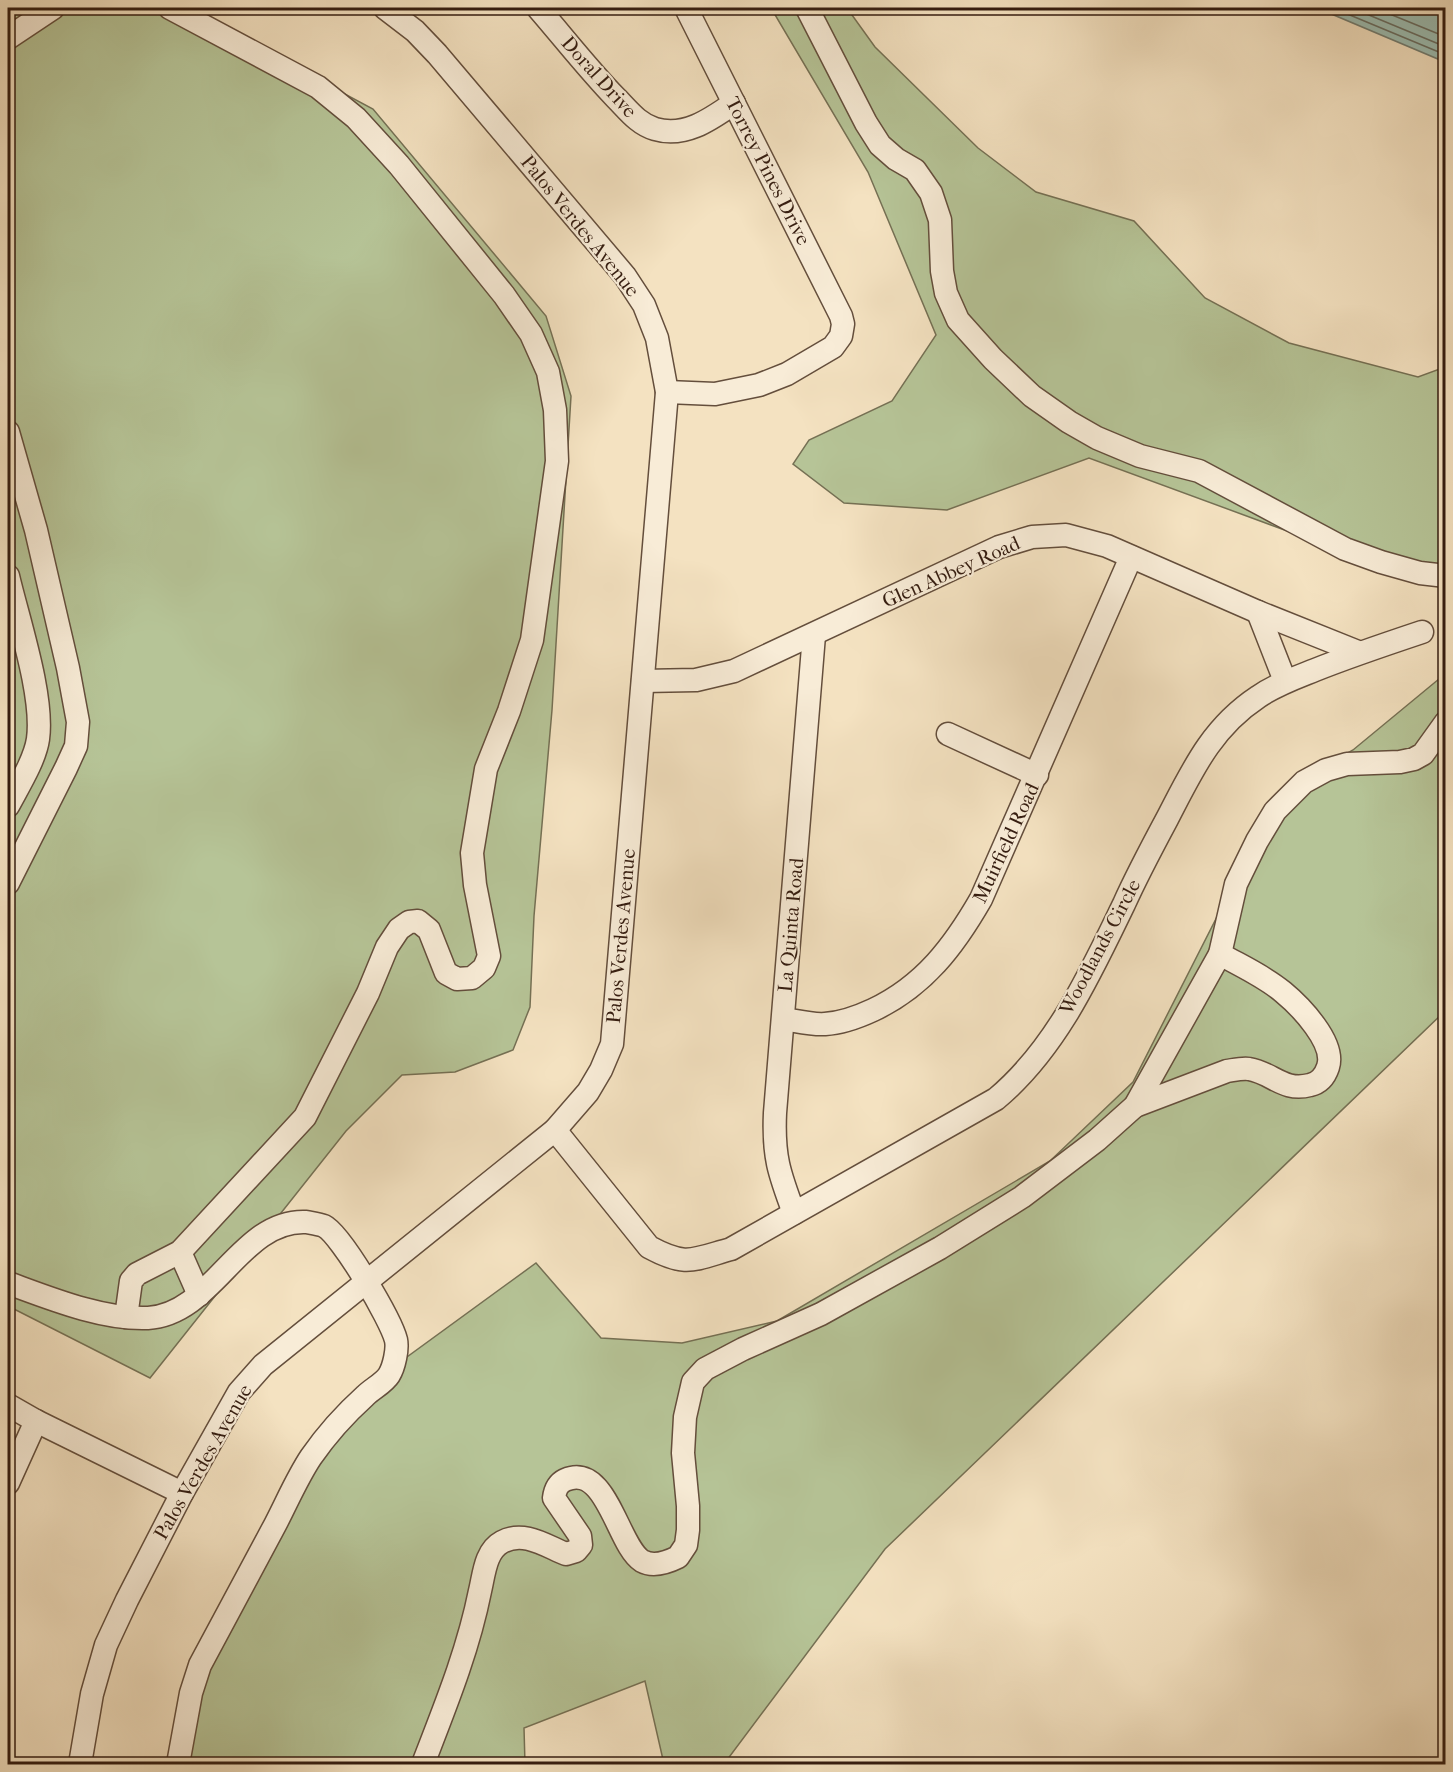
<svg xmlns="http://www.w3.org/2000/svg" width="1453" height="1772" viewBox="0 0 1453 1772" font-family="'IM FELL French Canon',serif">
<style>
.green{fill:#b6c497;stroke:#757054;stroke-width:1.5}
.water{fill:#9cbeb3;stroke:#727d72;stroke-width:1.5}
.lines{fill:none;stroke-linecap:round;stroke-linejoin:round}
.shore{stroke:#686d62;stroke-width:1.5}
.minor-casing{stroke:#644e3c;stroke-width:25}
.minor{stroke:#f8ecd7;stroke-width:22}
.labels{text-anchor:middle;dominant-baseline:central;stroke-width:4.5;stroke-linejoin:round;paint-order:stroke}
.street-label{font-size:20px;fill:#341c10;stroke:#f8ecd7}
</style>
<rect width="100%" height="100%" fill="#f4e2c1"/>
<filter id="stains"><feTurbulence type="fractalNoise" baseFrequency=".00333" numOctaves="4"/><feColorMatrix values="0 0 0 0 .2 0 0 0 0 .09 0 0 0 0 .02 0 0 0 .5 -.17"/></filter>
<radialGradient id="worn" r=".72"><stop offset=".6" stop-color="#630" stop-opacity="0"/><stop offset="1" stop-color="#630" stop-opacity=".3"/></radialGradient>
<g class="green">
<path d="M 8,8 L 192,8 L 270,54 L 373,109 L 546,316 L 571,396 L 552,710 L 534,916 L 530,1007 L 513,1050 L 455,1072 L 402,1075 L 346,1131 L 150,1378 L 8,1306 Z"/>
<path d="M 771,8 L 847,8 L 875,47 L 978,148 L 1036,192 L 1134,221 L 1205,298 L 1289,343 L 1418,377 L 1445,367 L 1445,589 L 1089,458 L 947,510 L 844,503 L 793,464 L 809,440 L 892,401 L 936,335 L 868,172 Z"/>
<path d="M 1445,674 L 1445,1011 L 885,1549 L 724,1764 L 664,1764 L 645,1681 L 524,1728 L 525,1764 L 179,1764 L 194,1673 L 337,1408 L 536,1263 L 601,1338 L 682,1343 L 777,1321 L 1050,1161 L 1133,1082 L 1281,791 L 1353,750 Z"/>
</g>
<path class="water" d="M 1320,8 L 1445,8 L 1445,62 L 1322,10 Z"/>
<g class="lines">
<g class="shore">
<path d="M 1333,8 L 1446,55"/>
<path d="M 1352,8 L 1446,47"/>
<path d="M 1375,8 L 1446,37"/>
</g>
<defs>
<g id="minor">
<path d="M 538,8 C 564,38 588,69 616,98 C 628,110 638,124 655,129 C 685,138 711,119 734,103"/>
<path d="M 807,8 L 866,123 L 880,145 L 896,159 L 915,170 L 931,193 L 940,220 L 942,271 L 946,293 L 958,320 L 993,359 L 1032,396 L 1069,422 L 1097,438 L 1140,456 L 1199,471 L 1345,549 L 1381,562 L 1420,573 L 1446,576"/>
<path d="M 8,38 L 53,8"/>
<path d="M 667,392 L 715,394 L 759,385 L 787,374 L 833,347 L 841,336 L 843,324 L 841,316 L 686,8"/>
<path d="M 8,432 L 36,530 L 68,668 L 78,722 L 76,746 L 66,768 L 8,883"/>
<path d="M 8,576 C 18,619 44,696 38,739 C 35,760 18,787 8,806"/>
<path d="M 1258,612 L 1285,681"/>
<path d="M 643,681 L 696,680 L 734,671 L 999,547 L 1032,537 L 1066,535 L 1107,546 L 1258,612 L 1358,652"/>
<path d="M 948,734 L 1037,775"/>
<path d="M 784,1019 C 797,1021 812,1025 825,1024 C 842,1023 858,1017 873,1010 C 924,986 954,946 981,899 L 1131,557"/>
<path d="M 1135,1106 L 1227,1071 C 1234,1070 1242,1068 1249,1069 C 1273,1073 1283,1092 1310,1085 C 1319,1083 1325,1076 1328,1067 C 1336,1043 1300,1006 1283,992 C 1264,976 1241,966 1220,954"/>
<path d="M 555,1130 L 649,1247 C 686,1267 692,1260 731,1249 L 996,1099 C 1056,1049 1090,974 1124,904 C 1137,875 1152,847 1167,819 C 1192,771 1211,728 1258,697 C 1275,685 1295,678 1315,670 C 1350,656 1386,644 1422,632"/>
<path d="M 794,1213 C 779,1173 773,1156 775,1113 L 814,635"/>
<path d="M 180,1252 L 199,1295"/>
<path d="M 8,1283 C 49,1298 103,1320 148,1318 C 214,1314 240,1219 306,1222 C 311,1223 319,1224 324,1226 C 341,1234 391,1320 396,1340 C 398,1349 394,1367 389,1375 C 384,1383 372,1389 365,1396 C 345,1414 327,1434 311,1457 C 297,1478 287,1502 275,1525 C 250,1571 225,1618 200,1665 L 191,1693 L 178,1764"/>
<path d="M 126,1317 L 131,1281 L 137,1274 L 180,1252 L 305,1117 L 368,993 L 387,947 L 399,929 L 409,922 L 418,921 L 429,930 L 446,973 L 457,979 L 472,978 L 484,968 L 489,956 L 475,885 L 472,853 L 486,769 L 509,711 L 532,640 L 557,461 L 555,410 L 548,372 L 531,334 L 504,295 L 399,165 L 356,118 L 318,87 L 170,8"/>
<path d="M 8,1405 L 36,1421 L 182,1493"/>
<path d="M 8,1483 L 36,1421"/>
<path d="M 80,1764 L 92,1694 L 106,1645 L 127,1600 L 182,1493 L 239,1392 L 263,1365 L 555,1130 L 588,1092 L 601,1070 L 612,1044 L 667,392 L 657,338 L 644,305 L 625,276 L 437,54 L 415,31 L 385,8"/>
<path d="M 423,1764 C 445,1707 468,1651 480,1591 C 484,1575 485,1551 502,1542 C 524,1530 546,1546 566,1554 L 576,1551 L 581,1545 L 580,1536 L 554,1498 C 555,1490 557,1484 565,1480 C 607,1462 617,1545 642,1561 C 653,1567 668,1562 678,1557 L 686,1545 L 688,1530 L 688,1506 L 683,1453 L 685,1417 L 693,1382 L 705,1369 L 743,1349 L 821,1314 L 940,1248 L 1022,1197 L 1097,1140 L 1135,1106 L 1220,954 L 1236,884 L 1257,841 L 1275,811 L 1304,782 L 1326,770 L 1347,764 L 1400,762 L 1414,759 L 1423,754 L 1446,722"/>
</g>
</defs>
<use href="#minor" class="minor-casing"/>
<use href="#minor" class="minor"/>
</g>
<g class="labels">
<g class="street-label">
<text transform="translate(599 77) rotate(48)">Doral Drive</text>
<text transform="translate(768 171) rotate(63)">Torrey Pines Drive</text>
<text transform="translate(580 226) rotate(51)">Palos Verdes Avenue</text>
<text transform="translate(951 572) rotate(-24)">Glen Abbey Road</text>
<text transform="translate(1006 843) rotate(-65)">Muirfield Road</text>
<text transform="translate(791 925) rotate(-85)">La Quinta Road</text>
<text transform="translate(621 936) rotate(-85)">Palos Verdes Avenue</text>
<text transform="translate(1100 947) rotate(-62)">Woodlands Circle</text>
<text transform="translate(203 1462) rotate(-60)">Palos Verdes Avenue</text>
</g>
</g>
<rect width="1453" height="1772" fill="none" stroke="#f4e2c1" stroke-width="30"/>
<rect x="9" y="9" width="1435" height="1754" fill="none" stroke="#341c10" stroke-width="3"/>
<rect x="15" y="15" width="1423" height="1742" fill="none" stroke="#341c10" stroke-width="1.5"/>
<rect width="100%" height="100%" filter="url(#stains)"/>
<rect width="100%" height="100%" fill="url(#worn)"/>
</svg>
